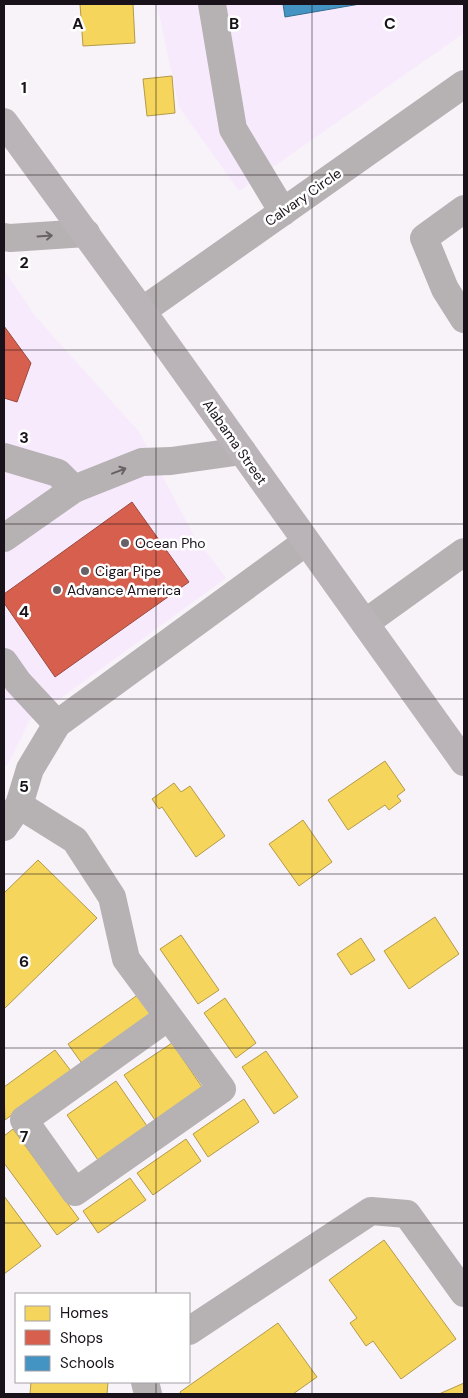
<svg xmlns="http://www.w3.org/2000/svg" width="468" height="1398" viewBox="0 0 468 1398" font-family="'DM Sans',sans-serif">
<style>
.built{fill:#f7eafc}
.homes{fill:#f6d55c;stroke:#b49a48}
.shops{fill:#d6604d;stroke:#9d493e}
.schools{fill:#4393c3;stroke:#366c91}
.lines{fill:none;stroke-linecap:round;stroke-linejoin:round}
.minor{stroke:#b6b1b2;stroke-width:28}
.major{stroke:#bab3b7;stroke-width:28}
.oneway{stroke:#686266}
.grid{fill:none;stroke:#19121b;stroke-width:1;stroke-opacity:0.55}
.poi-dot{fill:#676168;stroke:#fff;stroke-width:2}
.labels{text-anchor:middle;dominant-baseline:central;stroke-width:5;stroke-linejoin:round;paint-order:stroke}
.street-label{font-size:14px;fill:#19121b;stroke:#fff}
.poi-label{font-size:14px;fill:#19121b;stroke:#fff;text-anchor:start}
.grid-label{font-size:16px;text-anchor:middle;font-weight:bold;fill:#19121b;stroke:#fff;stroke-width:5;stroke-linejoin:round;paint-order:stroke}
</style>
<rect width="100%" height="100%" fill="#f7f3f8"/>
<g class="built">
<path d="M 157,4 L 464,4 L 464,33 L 239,191 L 179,107 Z"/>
<path d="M 4,270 L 35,316 L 139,432 L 195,538 L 226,578 L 29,721 L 8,764 L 4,767 Z"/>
</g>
<g class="homes">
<path d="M 80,4 L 133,4 L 135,43 L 83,46 Z"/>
<path d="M 172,76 L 175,113 L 147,116 L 143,79 Z"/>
<path d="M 385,761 L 405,790 L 397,796 L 401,801 L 389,810 L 385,805 L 348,830 L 328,800 Z"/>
<path d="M 174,783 L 181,792 L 190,786 L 225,836 L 196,857 L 162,807 L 159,809 L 152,799 Z"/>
<path d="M 303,820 L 332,862 L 299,886 L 269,844 Z"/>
<path d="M 38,860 L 97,918 L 4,1009 L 4,893 Z"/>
<path d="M 435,917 L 459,954 L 409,989 L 384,951 Z"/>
<path d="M 181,935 L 219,990 L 198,1004 L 160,949 Z"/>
<path d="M 361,938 L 375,960 L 351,975 L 337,954 Z"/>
<path d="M 139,994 L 153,1015 L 83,1065 L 68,1044 Z"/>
<path d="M 225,998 L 256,1043 L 236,1058 L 204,1013 Z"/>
<path d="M 172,1043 L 202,1087 L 155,1120 L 124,1075 Z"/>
<path d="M 55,1050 L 71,1071 L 5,1120 L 4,1087 Z"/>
<path d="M 266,1051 L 298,1097 L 274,1114 L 242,1067 Z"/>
<path d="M 116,1081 L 147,1126 L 98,1160 L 67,1115 Z"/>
<path d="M 244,1099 L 259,1122 L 208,1157 L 193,1134 Z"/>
<path d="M 13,1129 L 79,1219 L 57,1235 L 4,1163 L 4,1136 Z"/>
<path d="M 186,1139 L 201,1161 L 153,1195 L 137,1173 Z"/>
<path d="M 130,1178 L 146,1200 L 98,1233 L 83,1211 Z"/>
<path d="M 4,1196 L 41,1246 L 4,1274 Z"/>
<path d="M 384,1240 L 456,1339 L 401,1379 L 373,1341 L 366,1346 L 350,1323 L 357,1318 L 329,1280 Z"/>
<path d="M 278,1323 L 317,1377 L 293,1394 L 181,1394 L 180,1392 Z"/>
<path d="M 31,1382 L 108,1382 L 107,1394 L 30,1394 Z"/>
<path d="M 464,1383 L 464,1394 L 439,1394 Z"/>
</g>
<g class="shops">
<path d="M 4,326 L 31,363 L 17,402 L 4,398 Z"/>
<path d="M 132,502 L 189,582 L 55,677 L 4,603 L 4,594 Z"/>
</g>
<path class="schools" d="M 283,4 L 360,4 L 285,17 Z"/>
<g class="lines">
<g class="minor">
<path d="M 212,4 L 233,129 L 283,212"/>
<path d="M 464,209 L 424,238 L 445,289 L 464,319"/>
<path d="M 4,237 L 10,238 L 86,233"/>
<path d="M 142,311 L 464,84"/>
<path d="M 4,457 L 58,473 L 74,489 L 4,538"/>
<path d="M 74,489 L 142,462 L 171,461 L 242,451"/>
<path d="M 365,623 L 464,552"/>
<path d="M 4,662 L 18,682 L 57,724"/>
<path d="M 19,805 L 75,840 L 112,897 L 126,959 L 222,1089 L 75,1192 L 24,1120 L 168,1017"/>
<path d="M 4,827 L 19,805 L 30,769 L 57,724 L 306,542"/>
<path d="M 189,1331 L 371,1211 L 407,1214 L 464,1293"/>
<path d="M 145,1382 L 148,1394"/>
</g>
<path class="major" d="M 4,122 L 142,311 L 464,762"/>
</g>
<defs><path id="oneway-shaft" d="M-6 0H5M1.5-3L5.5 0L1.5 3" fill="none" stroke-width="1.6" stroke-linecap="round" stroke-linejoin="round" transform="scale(1.25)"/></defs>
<g class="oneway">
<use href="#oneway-shaft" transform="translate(45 236) rotate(-4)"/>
<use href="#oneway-shaft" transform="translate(119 471) rotate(-21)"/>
</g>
<path class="grid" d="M 156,4 L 156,1294M 312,4 L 312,1394M 4,175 L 464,175M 4,350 L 464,350M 4,524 L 464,524M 4,699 L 464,699M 4,874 L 464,874M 4,1048 L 464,1048M 4,1223 L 464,1223M 156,1382 L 156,1394"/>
<g class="poi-dot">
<circle cx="125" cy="543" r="5"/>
<circle cx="85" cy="571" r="5"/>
<circle cx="57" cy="590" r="5"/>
</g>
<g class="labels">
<g class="street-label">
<text transform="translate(303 197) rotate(-35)">Calvary Circle</text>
<text transform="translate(235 442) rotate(55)">Alabama Street</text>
</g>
<g class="poi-label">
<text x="135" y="543">Ocean Pho</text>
<text x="95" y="571">Cigar Pipe</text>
<text x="67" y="590">Advance America</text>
</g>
</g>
<g class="grid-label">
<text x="78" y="29">A</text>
<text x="234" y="29">B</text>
<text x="390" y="29">C</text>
<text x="24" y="93">1</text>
<text x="24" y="268">2</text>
<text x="24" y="443">3</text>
<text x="24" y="617">4</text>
<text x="24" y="792">5</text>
<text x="24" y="967">6</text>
<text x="24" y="1142">7</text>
</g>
<rect width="468" height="1398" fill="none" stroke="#19121b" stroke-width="10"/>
<rect x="15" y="1293" width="175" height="90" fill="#ffffff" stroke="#a3a0a4"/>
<rect x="25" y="1306" width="25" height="15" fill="#f6d55c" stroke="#a3a0a4"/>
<text x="60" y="1318" font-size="15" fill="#19121b">Homes</text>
<rect x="25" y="1330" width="25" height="15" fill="#d6604d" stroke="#a3a0a4"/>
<text x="60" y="1343" font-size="15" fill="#19121b">Shops</text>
<rect x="25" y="1356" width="25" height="15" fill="#4393c3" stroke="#a3a0a4"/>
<text x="60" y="1368" font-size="15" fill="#19121b">Schools</text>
</svg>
